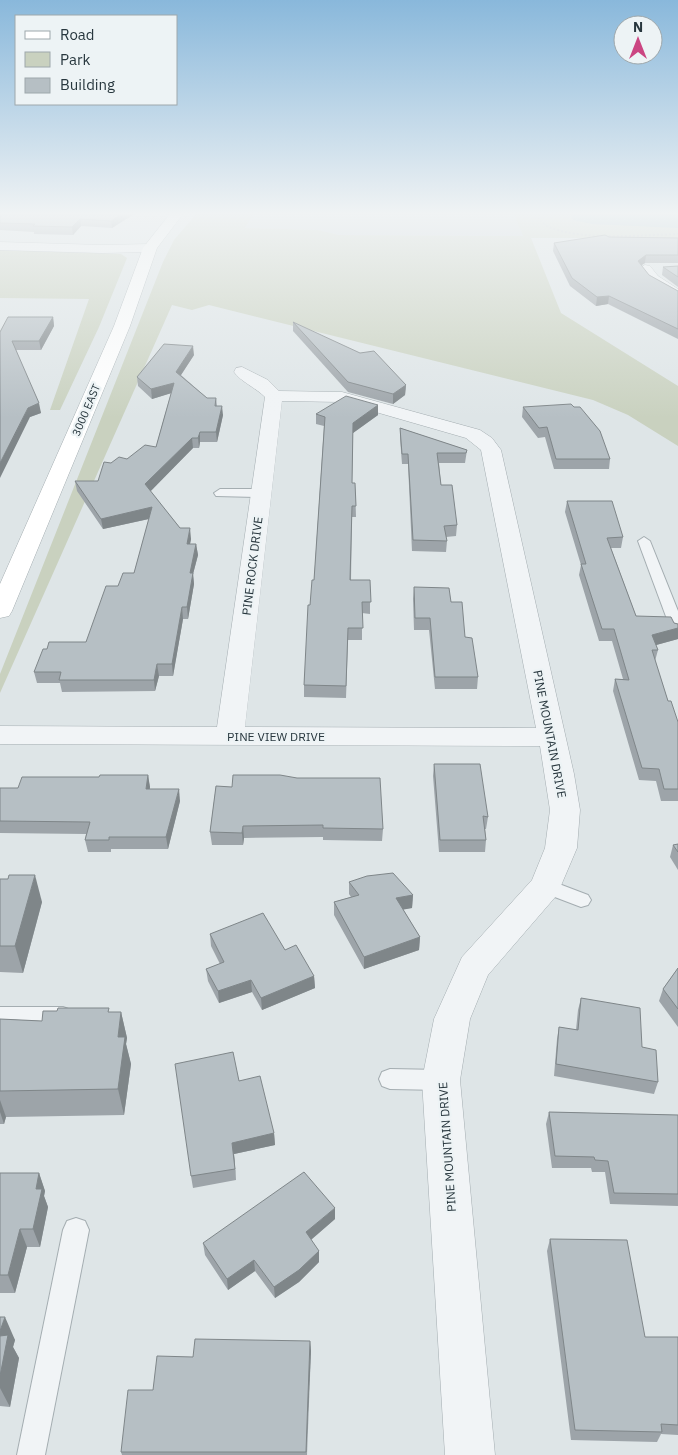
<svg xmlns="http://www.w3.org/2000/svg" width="678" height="1455" viewBox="0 0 678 1455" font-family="'IBM Plex Sans',sans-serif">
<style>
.built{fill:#ccd4d9}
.green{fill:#c9d1bf}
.water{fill:#9abdc7}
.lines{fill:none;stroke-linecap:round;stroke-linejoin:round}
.service-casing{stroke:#a4adb1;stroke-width:2}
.minor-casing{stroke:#a4adb1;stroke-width:1}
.secondary-casing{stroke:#a4adb1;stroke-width:1}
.path{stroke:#b9bfc2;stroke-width:2;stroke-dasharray:2 2;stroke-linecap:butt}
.service{fill:#f1f4f6;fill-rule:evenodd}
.minor{fill:#f1f4f6;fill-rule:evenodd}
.secondary{fill:#fff;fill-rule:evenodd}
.wall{fill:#9da4a9}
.shaded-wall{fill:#7f8689}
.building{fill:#b6bfc4;stroke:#7f8689}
.labels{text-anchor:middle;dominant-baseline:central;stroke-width:4.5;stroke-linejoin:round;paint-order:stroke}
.far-street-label{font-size:11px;fill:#28373e;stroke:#edf3f5}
.street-label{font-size:12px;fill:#28373e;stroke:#edf3f5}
</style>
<rect width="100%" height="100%" fill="#dee5e7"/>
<path class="built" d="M 254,214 L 514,214 L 524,236 L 339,235 L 317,230 L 245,228 Z"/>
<g class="green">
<path d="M 196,214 L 254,214 L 245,228 L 318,230 L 339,235 L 523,236 L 514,214 L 678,214 L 678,238 L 531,238 L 561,313 L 678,386 L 678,446 L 628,415 L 593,400 L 209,305 L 192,310 L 172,305 L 0,693 L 0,674 L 163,262 L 174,240 Z"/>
<path d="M 0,250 L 121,254 L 127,258 L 99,327 L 60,410 L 50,410 L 89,299 L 0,298 Z"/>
</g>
<path class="water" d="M 570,214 L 678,214 L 678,228 L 592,224 L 573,220 Z"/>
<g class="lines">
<defs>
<g id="service">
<path d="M 220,489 L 261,489 L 267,493 L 261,497 L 216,496 L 214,493 Z"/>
<path d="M 644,537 L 650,541 L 678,611 L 678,634 L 673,633 L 671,630 L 638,541 Z"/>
<path d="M 546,879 L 588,895 L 591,900 L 588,905 L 581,907 L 539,891 L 536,886 L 539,881 Z"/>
<path d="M 0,1007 L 63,1007 L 71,1010 L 74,1016 L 71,1022 L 63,1025 L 0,1025 Z"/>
<path d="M 390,1069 L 441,1070 L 449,1073 L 452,1080 L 449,1087 L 441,1090 L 390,1089 L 382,1086 L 379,1079 L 382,1072 Z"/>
<path d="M 76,1218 L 85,1221 L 89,1230 L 45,1455 L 17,1455 L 63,1230 L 67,1221 Z"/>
</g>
<g id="minor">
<path d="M 0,242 L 102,245 L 150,244 L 157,248 L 150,252 L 102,253 L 0,250 Z"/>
<path d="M 645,265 L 650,266 L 658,276 L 678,289 L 678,299 L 648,282 L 638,269 Z"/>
<path d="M 242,367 L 268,380 L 279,391 L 342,392 L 480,430 L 492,438 L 501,450 L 574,774 L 580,810 L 577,848 L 557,895 L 488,975 L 470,1019 L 460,1080 L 495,1455 L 445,1455 L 422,1080 L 434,1019 L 462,957 L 532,880 L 545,848 L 550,810 L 540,746 L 0,744 L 0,726 L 217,727 L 265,397 C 256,388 240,381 234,372 L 236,368 ZM 282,401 L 341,402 L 466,438 L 481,450 L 536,728 L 245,727 Z"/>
</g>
<path id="secondary" d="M 170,214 L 183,214 L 157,248 L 130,326 L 12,611 L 9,616 L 0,618 L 0,584 L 114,326 L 143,248 Z"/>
</defs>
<use href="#service" class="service-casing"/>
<use href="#minor" class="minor-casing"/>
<use href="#secondary" class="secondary-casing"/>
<path class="path" d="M 535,214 C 539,219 543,224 549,227 C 582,241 642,235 678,234"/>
<use href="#service" class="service"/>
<use href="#minor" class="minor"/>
<use href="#secondary" class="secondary"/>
</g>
<g class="wall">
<path d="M 0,214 L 134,214 L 112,228 L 81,226 L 73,235 L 34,234 L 34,232 L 0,230 Z"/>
<path d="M 609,237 L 678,238 L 678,263 L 645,263 L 641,265 L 649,275 L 678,291 L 678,339 L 608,304 L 596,306 L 570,286 L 553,251 L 554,243 Z"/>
<path d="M 678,266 L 678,287 L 662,275 L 663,267 Z"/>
<path d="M 53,317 L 54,326 L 41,350 L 16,350 L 41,413 L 30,417 L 0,332 Z"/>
<path d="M 293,322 L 406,385 L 405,395 L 393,404 L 348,392 L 293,331 Z"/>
<path d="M 194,355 L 181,375 L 207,398 L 216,398 L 217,406 L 223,415 L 217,442 L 200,442 L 199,448 L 193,448 L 150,491 L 180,528 L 191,539 L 190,544 L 196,544 L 198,555 L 193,574 L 194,584 L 188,619 L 183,619 L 173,676 L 159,676 L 155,691 L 62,692 L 60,683 L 37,683 L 34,672 L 47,649 L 86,642 L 118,586 L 134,573 L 149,519 L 103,529 L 77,491 L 75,481 L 98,481 L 111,463 L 127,459 L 156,447 L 171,393 L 152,399 L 138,386 L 137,377 Z"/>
<path d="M 378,405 L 378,415 L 353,433 L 352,483 L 355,483 L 356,517 L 352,517 L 351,580 L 370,580 L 370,614 L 362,613 L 362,640 L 348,640 L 346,698 L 304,697 L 304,685 L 310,605 L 314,580 L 324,426 L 316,424 L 316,414 Z"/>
<path d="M 523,407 L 610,459 L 609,469 L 554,469 L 545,437 L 538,438 L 522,417 Z"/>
<path d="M 400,428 L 467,450 L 465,463 L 439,463 L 441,485 L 457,525 L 456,536 L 446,537 L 447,541 L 446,552 L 412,551 L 408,464 L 402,464 L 400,438 Z"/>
<path d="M 567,501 L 623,537 L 621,548 L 611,548 L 636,616 L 678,624 L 678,639 L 656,645 L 658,650 L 655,661 L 668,701 L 678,722 L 678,801 L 661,801 L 656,781 L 639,780 L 613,691 L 615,679 L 623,679 L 612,641 L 599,641 L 579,575 L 581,565 L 565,512 Z"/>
<path d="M 414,587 L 451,602 L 465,637 L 478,677 L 477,689 L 435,689 L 429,630 L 414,630 L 413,599 Z"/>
<path d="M 434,764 L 488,817 L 486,829 L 485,829 L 486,840 L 485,852 L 439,852 L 433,776 Z"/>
<path d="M 148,775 L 150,789 L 180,801 L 168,849 L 111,849 L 111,852 L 88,852 L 85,840 L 86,834 L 0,833 L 0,788 L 18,788 L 99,777 Z"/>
<path d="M 216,786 L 383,829 L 382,841 L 323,840 L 323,837 L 244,838 L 243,845 L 212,845 L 210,832 Z"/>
<path d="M 678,844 L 678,870 L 670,857 L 673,845 Z"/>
<path d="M 0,879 L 42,902 L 23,973 L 0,972 Z"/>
<path d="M 349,882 L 413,895 L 412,908 L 403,909 L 420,937 L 419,950 L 364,969 L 334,915 L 334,902 L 351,897 L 349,894 Z"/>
<path d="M 210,934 L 285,950 L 314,976 L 315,988 L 262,1010 L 252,992 L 219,1003 L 208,981 L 206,969 L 220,964 L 211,946 Z"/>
<path d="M 678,968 L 678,1027 L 659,1001 L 663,989 Z"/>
<path d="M 581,998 L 642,1047 L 658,1082 L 654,1094 L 554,1076 L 557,1039 L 559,1027 L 576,1030 L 578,1010 Z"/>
<path d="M 110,1012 L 121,1012 L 127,1038 L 126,1044 L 131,1064 L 124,1115 L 6,1117 L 4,1124 L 0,1124 L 0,1019 L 42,1021 Z"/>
<path d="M 239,1081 L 274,1133 L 275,1145 L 234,1154 L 236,1180 L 193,1188 L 191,1176 Z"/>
<path d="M 549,1112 L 678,1115 L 678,1206 L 610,1204 L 605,1172 L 592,1172 L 591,1168 L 552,1168 L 546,1124 Z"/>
<path d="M 0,1173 L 39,1173 L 45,1191 L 44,1196 L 48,1207 L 40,1247 L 27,1247 L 15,1293 L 0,1293 Z"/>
<path d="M 335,1219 L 311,1240 L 319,1262 L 299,1282 L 275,1298 L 255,1271 L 228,1290 L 205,1255 L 203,1243 Z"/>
<path d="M 550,1239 L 645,1337 L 678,1337 L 678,1435 L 661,1434 L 657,1442 L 571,1440 L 547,1251 Z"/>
<path d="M 0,1317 L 15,1340 L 13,1347 L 19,1358 L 10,1407 L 0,1406 Z"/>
<path d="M 310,1341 L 311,1351 L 307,1455 L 122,1455 L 121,1452 L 153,1390 L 193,1357 Z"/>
</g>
<g class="shaded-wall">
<path d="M 122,214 L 134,214 L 112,228 L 111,221 Z"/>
<path d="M 80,219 L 81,226 L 73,235 L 72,227 Z"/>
<path d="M 646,255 L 645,263 L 636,269 L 638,261 Z"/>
<path d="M 609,296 L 608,304 L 596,306 L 597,297 Z"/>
<path d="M 53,317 L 54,326 L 41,350 L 39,341 Z"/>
<path d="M 193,346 L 194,355 L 177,381 L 176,372 Z"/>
<path d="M 174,383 L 175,392 L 152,399 L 151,389 Z"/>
<path d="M 406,385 L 405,395 L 393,404 L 393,394 Z"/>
<path d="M 39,403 L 41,413 L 30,417 L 0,478 L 0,463 L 28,408 Z"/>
<path d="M 378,405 L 378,415 L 353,433 L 353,423 Z"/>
<path d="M 222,406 L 223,415 L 217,442 L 216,432 Z"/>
<path d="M 200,432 L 200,442 L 199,448 L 198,438 Z"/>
<path d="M 192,438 L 193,448 L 147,495 L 145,484 Z"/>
<path d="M 152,507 L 153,518 L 103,529 L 101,519 Z"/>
<path d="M 190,528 L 191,539 L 188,554 L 187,544 Z"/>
<path d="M 196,544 L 198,555 L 193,574 L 194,584 L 188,619 L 187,607 L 190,573 Z"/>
<path d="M 182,607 L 183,619 L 173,676 L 172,664 Z"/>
<path d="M 678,628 L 678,639 L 649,647 L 652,635 Z"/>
<path d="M 157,664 L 159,676 L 155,691 L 154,680 Z"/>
<path d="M 148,775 L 150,787 L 147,801 L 146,789 Z"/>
<path d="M 179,789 L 180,801 L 168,849 L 166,837 Z"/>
<path d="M 243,826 L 244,838 L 243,845 L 242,833 Z"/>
<path d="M 35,875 L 42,902 L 23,973 L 15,946 Z"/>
<path d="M 413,895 L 412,908 L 396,911 L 396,898 Z"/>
<path d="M 420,937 L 419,950 L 364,969 L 364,957 Z"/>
<path d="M 314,976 L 315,988 L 262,1010 L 261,998 Z"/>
<path d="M 251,980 L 252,992 L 219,1003 L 218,991 Z"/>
<path d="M 121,1012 L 127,1038 L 126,1044 L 131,1064 L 124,1115 L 118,1089 L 118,1037 Z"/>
<path d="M 0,1100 L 6,1117 L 4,1124 L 0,1112 Z"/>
<path d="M 274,1133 L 275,1145 L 234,1154 L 236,1180 L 232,1143 Z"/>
<path d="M 39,1173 L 45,1191 L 44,1196 L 48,1207 L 40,1247 L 33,1229 L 36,1189 Z"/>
<path d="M 335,1208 L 335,1219 L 306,1244 L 306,1232 Z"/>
<path d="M 20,1229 L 27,1247 L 15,1293 L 8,1275 Z"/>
<path d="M 319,1251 L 319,1262 L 299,1282 L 275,1298 L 274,1287 Z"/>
<path d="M 254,1260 L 255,1271 L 228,1290 L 227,1279 Z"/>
<path d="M 5,1317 L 15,1340 L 13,1347 L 19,1358 L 10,1407 L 0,1388 L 0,1331 Z"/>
<path d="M 310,1341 L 311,1351 L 306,1455 L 306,1452 Z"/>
</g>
<g class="building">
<path d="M 0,214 L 122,214 L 111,221 L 80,219 L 72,227 L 33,226 L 35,224 L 0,223 Z"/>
<path d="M 605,235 L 609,237 L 678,238 L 678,255 L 646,255 L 638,261 L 649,275 L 678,291 L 678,329 L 609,296 L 597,297 L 572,278 L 554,243 Z"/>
<path d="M 678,266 L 678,277 L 663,267 Z"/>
<path d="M 8,317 L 53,317 L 39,341 L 12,341 L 39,403 L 28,408 L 0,463 L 0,332 Z"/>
<path d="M 293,322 L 360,353 L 374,351 L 406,385 L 393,394 L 348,382 Z"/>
<path d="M 164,344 L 193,346 L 176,372 L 207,398 L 216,398 L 215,406 L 222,406 L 216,432 L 200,432 L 198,438 L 192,438 L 145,484 L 180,528 L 190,528 L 187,544 L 196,544 L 190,573 L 193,573 L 187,607 L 182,607 L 172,664 L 157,664 L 154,680 L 59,680 L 61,672 L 34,672 L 43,649 L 47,649 L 49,642 L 86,642 L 106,586 L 118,586 L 123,573 L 134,573 L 152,507 L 101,519 L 75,481 L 98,481 L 104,462 L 111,463 L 119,457 L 127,459 L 145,445 L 156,447 L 174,383 L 151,389 L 137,377 Z"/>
<path d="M 346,396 L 378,405 L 353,423 L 352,483 L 355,483 L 356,506 L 352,506 L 350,580 L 370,580 L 371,602 L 362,602 L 363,628 L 348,628 L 346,686 L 304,685 L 308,605 L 310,605 L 312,580 L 314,580 L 325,417 L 316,414 Z"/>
<path d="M 571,404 L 574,407 L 580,407 L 600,431 L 610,459 L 556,459 L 547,427 L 539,428 L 523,407 Z"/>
<path d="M 400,428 L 467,450 L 466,453 L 437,453 L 441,485 L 452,485 L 457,525 L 444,526 L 447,541 L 413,540 L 408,454 L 402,454 Z"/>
<path d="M 567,501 L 612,501 L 623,537 L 607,538 L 636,616 L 671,617 L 674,623 L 678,624 L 678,628 L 652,635 L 658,650 L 652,650 L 668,701 L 671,701 L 678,722 L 678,789 L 664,789 L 659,769 L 642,768 L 615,679 L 629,680 L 614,629 L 602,629 L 581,564 L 586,564 Z"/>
<path d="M 414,587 L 449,588 L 451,602 L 462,602 L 465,637 L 472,638 L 478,677 L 435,677 L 430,618 L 415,618 Z"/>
<path d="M 434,764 L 480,764 L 488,817 L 483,816 L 486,840 L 440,840 Z"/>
<path d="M 100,775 L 148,775 L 146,789 L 179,789 L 166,837 L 109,837 L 109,840 L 85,840 L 90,822 L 0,821 L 0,788 L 18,788 L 22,777 L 99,777 Z"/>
<path d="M 233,775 L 280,775 L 297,778 L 380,778 L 383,829 L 323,828 L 323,825 L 243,826 L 242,833 L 210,832 L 216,786 L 232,787 Z"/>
<path d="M 678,844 L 678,852 L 673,845 Z"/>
<path d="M 393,873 L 413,895 L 396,898 L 420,937 L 364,957 L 334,902 L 359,895 L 349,882 L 367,876 Z"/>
<path d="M 9,875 L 35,875 L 15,946 L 0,946 L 0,879 L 8,879 Z"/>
<path d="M 263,913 L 285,950 L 296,945 L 314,976 L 261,998 L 251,980 L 218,991 L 206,969 L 224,962 L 210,934 Z"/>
<path d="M 678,968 L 678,1009 L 663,989 Z"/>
<path d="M 581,998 L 640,1008 L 642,1047 L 656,1050 L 658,1082 L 556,1064 L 559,1027 L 578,1030 Z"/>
<path d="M 58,1008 L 109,1008 L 108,1012 L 121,1012 L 118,1037 L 125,1037 L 118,1089 L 0,1091 L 0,1019 L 42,1021 L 43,1011 L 57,1011 Z"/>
<path d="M 233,1052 L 239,1081 L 260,1076 L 274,1133 L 232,1143 L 235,1169 L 191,1176 L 175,1064 Z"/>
<path d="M 549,1112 L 678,1115 L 678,1194 L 614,1193 L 608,1161 L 595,1160 L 594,1157 L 555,1156 Z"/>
<path d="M 304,1172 L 335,1208 L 306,1232 L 319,1251 L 299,1270 L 274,1287 L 254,1260 L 227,1279 L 203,1243 Z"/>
<path d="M 0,1173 L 39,1173 L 36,1189 L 42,1189 L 33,1229 L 20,1229 L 8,1275 L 0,1275 Z"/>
<path d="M 550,1239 L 627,1240 L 645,1337 L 678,1337 L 678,1425 L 661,1424 L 662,1432 L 575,1430 Z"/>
<path d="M 0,1317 L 5,1317 L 0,1331 Z"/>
<path d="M 8,1335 L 0,1376 L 0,1336 Z"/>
<path d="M 195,1339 L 310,1341 L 306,1452 L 121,1452 L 128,1390 L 153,1390 L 157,1356 L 193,1357 Z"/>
</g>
<linearGradient id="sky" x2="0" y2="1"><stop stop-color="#89b8db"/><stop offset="0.51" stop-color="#f0f3f4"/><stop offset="1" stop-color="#f0f3f4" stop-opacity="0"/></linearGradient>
<rect width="678" height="418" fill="url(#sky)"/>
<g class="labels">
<g class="far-street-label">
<text transform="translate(86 410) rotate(-67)">3000 EAST</text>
</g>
<g class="street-label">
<text transform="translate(252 566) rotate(-83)">PINE ROCK DRIVE</text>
<text transform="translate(550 734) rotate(79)">PINE MOUNTAIN DRIVE</text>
<text x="276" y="736">PINE VIEW DRIVE</text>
<text transform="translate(447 1147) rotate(-94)">PINE MOUNTAIN DRIVE</text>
</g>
</g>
<rect x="15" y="15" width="162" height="90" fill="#edf3f5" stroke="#9ea8ac"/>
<rect x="25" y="31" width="25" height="8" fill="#ffffff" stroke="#9ea8ac"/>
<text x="60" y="40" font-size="15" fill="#28373e">Road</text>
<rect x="25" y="52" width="25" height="15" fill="#c9d1bf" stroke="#9ea8ac"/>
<text x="60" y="65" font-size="15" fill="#28373e">Park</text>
<rect x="25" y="78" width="25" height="15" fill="#b6bfc4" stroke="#9ea8ac"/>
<text x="60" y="90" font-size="15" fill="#28373e">Building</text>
<g transform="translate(638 40)"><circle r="24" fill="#edf3f5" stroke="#9ea8ac"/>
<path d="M0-4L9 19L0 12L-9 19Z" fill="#cb4582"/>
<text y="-8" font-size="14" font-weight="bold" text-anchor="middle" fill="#28373e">N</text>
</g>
</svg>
